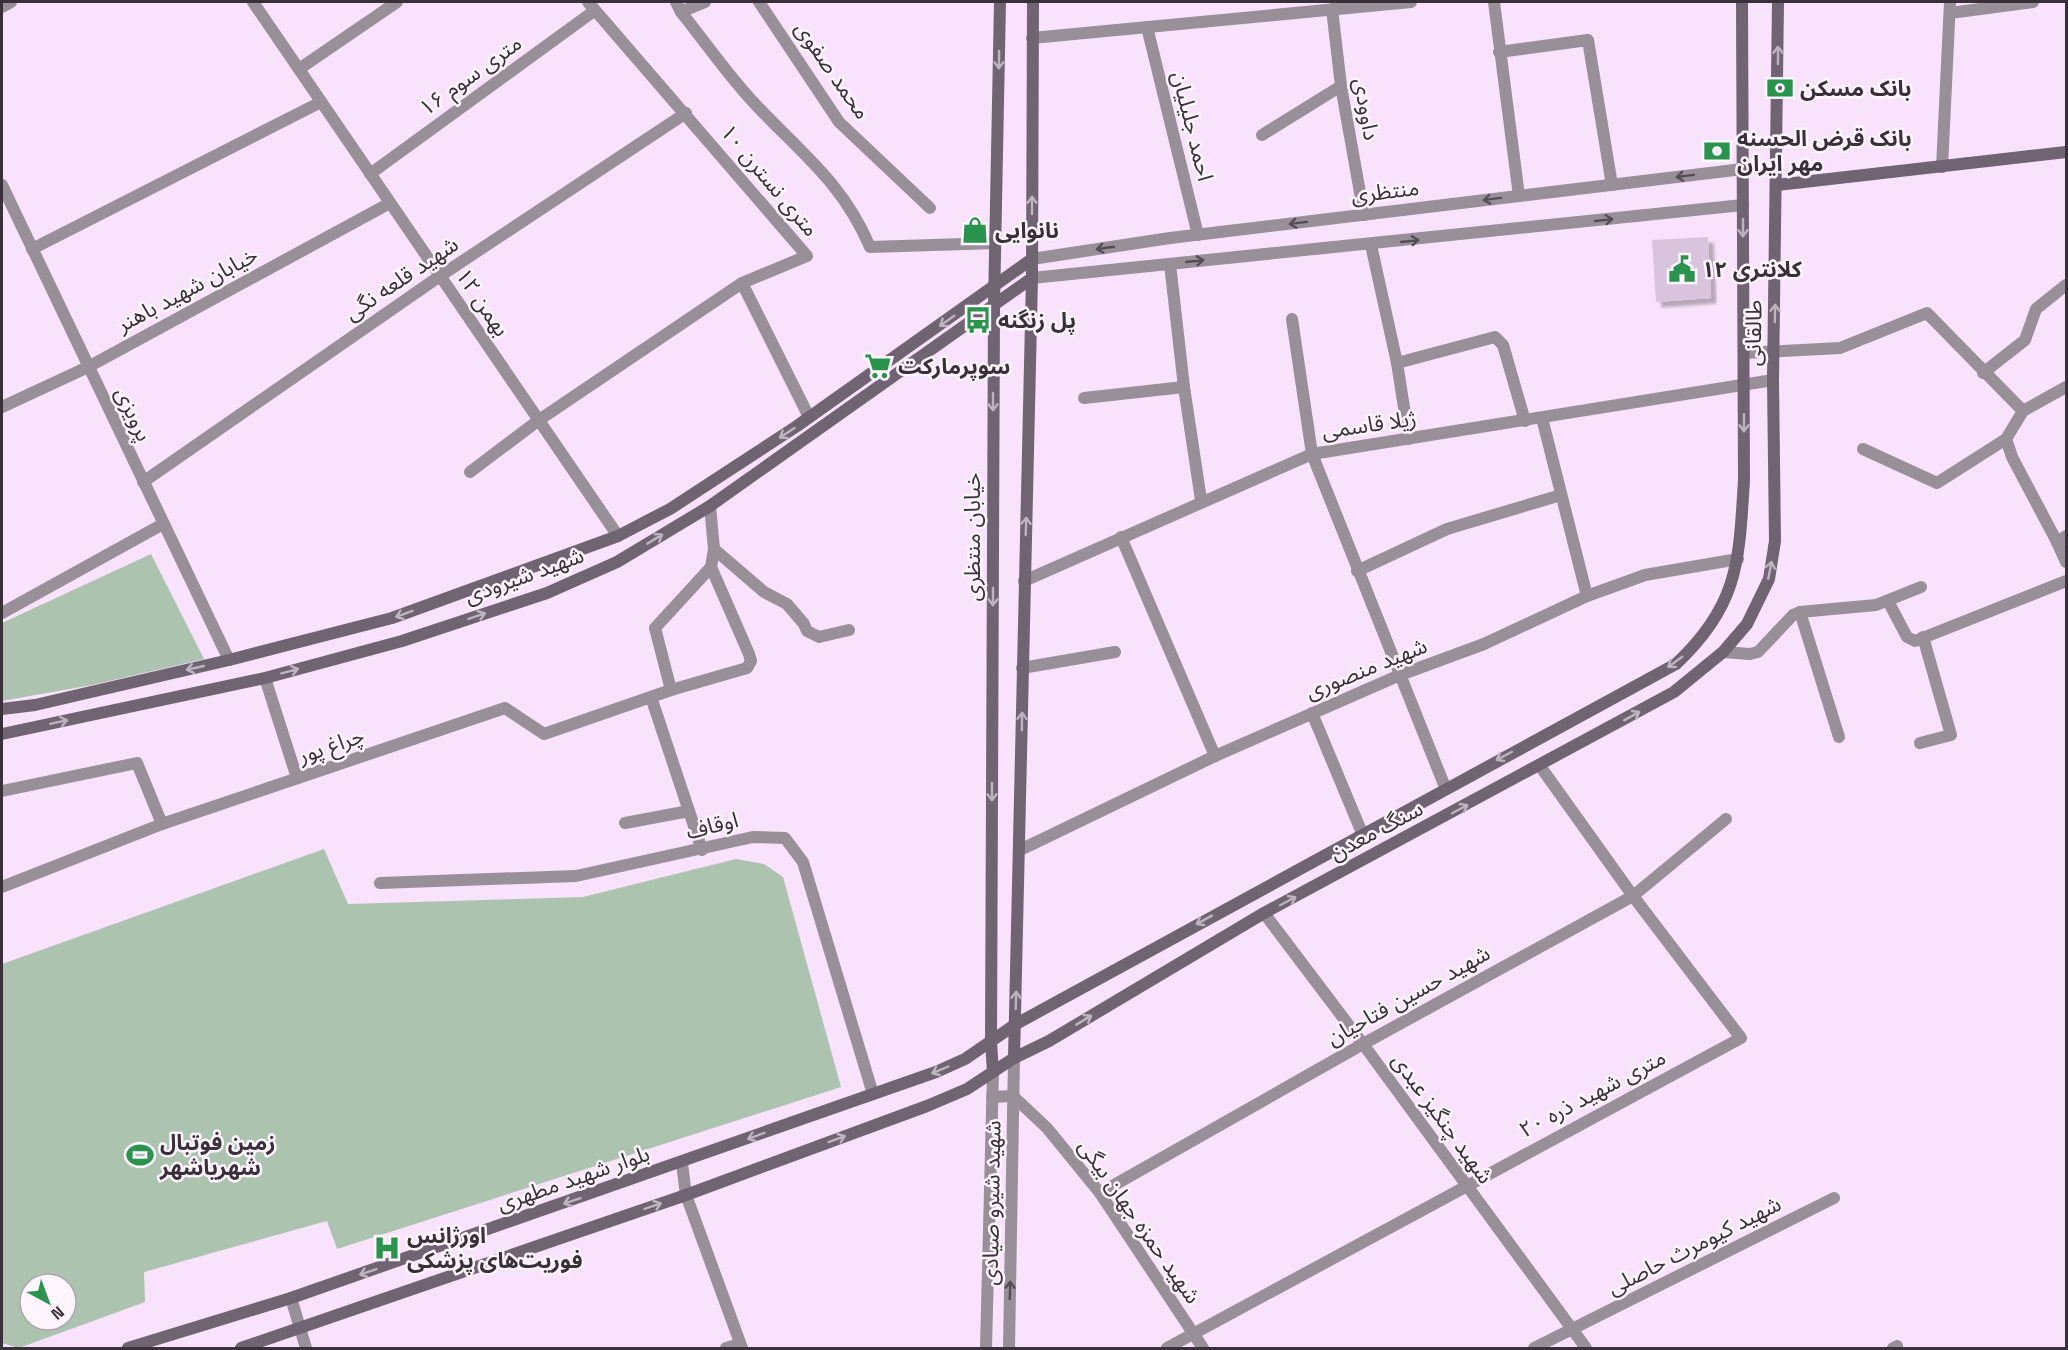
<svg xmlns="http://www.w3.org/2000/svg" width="2068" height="1350" viewBox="0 0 2068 1350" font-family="'Space Grotesk','Noto Sans Arabic',sans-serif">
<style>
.green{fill:#acc3b0;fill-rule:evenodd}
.building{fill:#dac4dd;filter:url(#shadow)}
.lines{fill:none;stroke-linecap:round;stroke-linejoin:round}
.minor{stroke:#988f99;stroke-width:12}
.tertiary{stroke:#988f99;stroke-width:12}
.secondary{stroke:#706372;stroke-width:12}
.oneway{stroke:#beb3c0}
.oneway2{stroke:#564c56}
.labels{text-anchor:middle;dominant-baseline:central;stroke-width:5;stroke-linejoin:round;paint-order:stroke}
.street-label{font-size:22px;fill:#39303a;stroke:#fef5ff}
.poi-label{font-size:22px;font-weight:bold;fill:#39303a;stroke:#fef5ff;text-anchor:start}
</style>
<defs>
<filter id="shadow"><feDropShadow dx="5.5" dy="5.5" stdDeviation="1.5" flood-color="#0004"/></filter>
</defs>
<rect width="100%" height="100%" fill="#f9e2fb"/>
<g class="green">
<path d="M 151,554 L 204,659 L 92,685 L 2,701 L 2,623 Z"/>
<path d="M 324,849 L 348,904 L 583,897 L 736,859 L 764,864 L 783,877 L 841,1087 L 337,1249 L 327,1221 L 144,1272 L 145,1302 L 19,1348 L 2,1343 L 2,964 ZM 30,1284 L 66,1284 L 66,1320 L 30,1320 Z"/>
</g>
<path class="building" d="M 1708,237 L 1711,298 L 1656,302 L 1652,240 Z"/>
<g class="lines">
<g class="minor">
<path d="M 253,2 L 618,536"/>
<path d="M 676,2 L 681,12 C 706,43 729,77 756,105 C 802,154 843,183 870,247 L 996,243"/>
<path d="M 759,2 L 839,122 L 930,208"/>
<path d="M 1494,2 L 1519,196"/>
<path d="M 2,7 L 11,2"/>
<path d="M 1332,9 L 1341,86 L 1364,215"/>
<path d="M 681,12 L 705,2"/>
<path d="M 1950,13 L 2033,2"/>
<path d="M 1147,27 L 1198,235"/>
<path d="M 1032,38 L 1411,2"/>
<path d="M 1499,52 L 1588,40 L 1612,185"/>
<path d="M 299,69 L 397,2"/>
<path d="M 1262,135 L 1341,86"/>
<path d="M 1942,167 L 1950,2"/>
<path d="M 370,174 L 594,11"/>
<path d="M 2,185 L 229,660"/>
<path d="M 1371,245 L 1397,363 L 1409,439"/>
<path d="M 32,249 L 321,102"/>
<path d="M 1170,264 L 1184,387 L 1201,500"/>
<path d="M 742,283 L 809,417"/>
<path d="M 1292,319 L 1312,454 L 1445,787"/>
<path d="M 1744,353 L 1840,348 L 1927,313 L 2023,411"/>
<path d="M 1397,363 L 1495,337 L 1503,345 L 1525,421"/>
<path d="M 1983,373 L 2025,340 L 2036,309 L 2066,285"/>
<path d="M 1084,398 L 1184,387"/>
<path d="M 2,407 L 88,367 L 390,203"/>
<path d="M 1542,418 L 1587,596"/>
<path d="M 2006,439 L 2012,457 L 2057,542"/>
<path d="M 1863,449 L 1937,483 L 2006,439 L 2023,411 L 2066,387"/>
<path d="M 470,472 L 539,420 L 742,283 L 807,256 L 588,2"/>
<path d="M 143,482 L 440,276 L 686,113"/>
<path d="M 2066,536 L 2057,542 L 2066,562"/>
<path d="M 1121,537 L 1215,756"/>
<path d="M 714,549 L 764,592 L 787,604 L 804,624 L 807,631 L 819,637 L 849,630"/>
<path d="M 1357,571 L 1447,529 L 1561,495"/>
<path d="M 1024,581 L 1312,454 L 1773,380"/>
<path d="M 1888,601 L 1907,637 L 1915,641 L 2066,581"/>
<path d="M 1800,612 L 1839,737"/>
<path d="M 2,613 L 163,524"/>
<path d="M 1723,652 L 1750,654 L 1758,652 L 1793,615 L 1800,612 L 1876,605 L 1921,587"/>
<path d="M 1022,668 L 1115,652"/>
<path d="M 265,678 L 297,778"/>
<path d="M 671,690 L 655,628 L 711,567 L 714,549 L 710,506"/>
<path d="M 651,697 L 702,850"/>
<path d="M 1312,713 L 1362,833"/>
<path d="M 1920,743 L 1951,735 L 1923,637"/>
<path d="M 2,791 L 137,763 L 162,824"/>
<path d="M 625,823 L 689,811"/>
<path d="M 1020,850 L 1215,756 L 1400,675 L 1484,644 L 1587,596 L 1645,575 L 1738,559"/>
<path d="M 380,883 L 576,876 L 753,837 L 785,838 L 803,862 L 873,1094"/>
<path d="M 2,887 L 162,824 L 505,708 L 544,734 L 671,690 L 747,668 L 751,661 L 749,654 L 711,567"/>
<path d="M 1264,913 L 1363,1044 L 1586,1348"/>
<path d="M 1100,1193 L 1363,1044 L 1633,896 L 1726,819"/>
<path d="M 726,1348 L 740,1344"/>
<path d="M 1167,1348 L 1741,1038 L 1633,896 L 1540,766"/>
<path d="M 1534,1348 L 1834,1198"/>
<path d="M 1893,1348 L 1897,1346"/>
</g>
<g class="tertiary">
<path d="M 1032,259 L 1170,238 L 1743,169"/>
<path d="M 1032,278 L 1743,205"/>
<path d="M 992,1097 L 1013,1096 L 1047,1128 L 1100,1193 L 1203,1348"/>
<path d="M 682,1163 L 686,1195 L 742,1348"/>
<path d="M 291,1298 L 306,1348"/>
<path d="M 986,1348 L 993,1072"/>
<path d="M 1009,1348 L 1014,1058"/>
</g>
<g class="secondary">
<path d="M 1777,185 L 2066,152"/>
<path d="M 2,709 L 35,705 L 229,660 L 392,618 L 618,536 L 670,509 L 797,426 L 1032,259"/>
<path d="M 2,734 L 265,678 L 402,641 L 547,593 L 617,562 L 710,506 L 1032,278"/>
<path d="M 1014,1058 L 1032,278 L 1033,2"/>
<path d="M 993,1072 L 991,1042 L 994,305 L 1000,2"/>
<path d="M 128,1348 L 291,1298 L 936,1072 L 965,1059 L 1016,1024 L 1676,664 C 1739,605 1739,561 1744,480 L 1742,2"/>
<path d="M 241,1348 L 686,1195 L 927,1106 L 967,1089 L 1014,1058 L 1049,1041 L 1264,913 L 1674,692 L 1723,652 L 1747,624 L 1769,579 L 1775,541 L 1773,380 L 1778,2"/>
</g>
</g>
<defs><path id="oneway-shaft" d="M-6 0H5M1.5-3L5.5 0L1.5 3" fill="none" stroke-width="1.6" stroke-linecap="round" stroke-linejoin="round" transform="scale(1.5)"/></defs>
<g class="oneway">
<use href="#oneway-shaft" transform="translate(1778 55) rotate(-90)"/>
<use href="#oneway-shaft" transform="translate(999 60) rotate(91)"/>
<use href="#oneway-shaft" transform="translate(1032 205) rotate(-90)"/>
<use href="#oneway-shaft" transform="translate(1743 228) rotate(90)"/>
<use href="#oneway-shaft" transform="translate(1775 313) rotate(-89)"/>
<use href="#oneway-shaft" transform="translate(947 321) rotate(145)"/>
<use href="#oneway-shaft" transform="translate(993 402) rotate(90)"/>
<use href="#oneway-shaft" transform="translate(1744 423) rotate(90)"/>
<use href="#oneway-shaft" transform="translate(787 433) rotate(147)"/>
<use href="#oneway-shaft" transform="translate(1026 526) rotate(-88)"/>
<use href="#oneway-shaft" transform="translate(655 539) rotate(-31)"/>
<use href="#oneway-shaft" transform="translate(1770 570) rotate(-79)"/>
<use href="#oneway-shaft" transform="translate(993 597) rotate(90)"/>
<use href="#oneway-shaft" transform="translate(404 614) rotate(160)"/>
<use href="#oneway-shaft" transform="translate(477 616) rotate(-18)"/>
<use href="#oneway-shaft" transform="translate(1675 662) rotate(144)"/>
<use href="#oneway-shaft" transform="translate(195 668) rotate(167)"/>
<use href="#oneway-shaft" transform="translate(290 671) rotate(-15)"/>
<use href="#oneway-shaft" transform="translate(1632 716) rotate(-29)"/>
<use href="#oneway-shaft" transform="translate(1022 721) rotate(-89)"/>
<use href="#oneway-shaft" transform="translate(59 722) rotate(-12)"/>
<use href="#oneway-shaft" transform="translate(1504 756) rotate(152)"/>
<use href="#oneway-shaft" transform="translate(992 792) rotate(90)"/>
<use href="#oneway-shaft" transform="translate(1460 809) rotate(-28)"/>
<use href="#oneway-shaft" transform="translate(1288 901) rotate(-28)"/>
<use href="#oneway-shaft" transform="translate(1204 920) rotate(151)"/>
<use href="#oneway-shaft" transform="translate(1016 1000) rotate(-88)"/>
<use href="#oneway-shaft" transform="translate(1084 1020) rotate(-31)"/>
<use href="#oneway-shaft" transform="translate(940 1070) rotate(157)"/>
<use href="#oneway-shaft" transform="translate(756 1136) rotate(160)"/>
<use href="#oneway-shaft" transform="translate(837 1139) rotate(-20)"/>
<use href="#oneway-shaft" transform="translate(572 1201) rotate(161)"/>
<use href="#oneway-shaft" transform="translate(653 1206) rotate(-19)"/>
<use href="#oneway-shaft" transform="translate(368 1272) rotate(161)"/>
</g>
<g class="oneway2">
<use href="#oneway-shaft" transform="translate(1685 176) rotate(173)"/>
<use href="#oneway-shaft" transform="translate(1492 199) rotate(173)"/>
<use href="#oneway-shaft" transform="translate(1604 220) rotate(-6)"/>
<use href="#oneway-shaft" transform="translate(1298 223) rotate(173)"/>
<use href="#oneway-shaft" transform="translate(1410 241) rotate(-6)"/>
<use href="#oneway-shaft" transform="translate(1105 248) rotate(172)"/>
<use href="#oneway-shaft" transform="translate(1195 261) rotate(-6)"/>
<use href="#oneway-shaft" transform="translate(1010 1290) rotate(-89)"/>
</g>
<defs>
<symbol id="bank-bare" viewBox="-9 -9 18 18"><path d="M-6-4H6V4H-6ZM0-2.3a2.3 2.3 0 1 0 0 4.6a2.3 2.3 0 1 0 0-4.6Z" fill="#29944c" stroke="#fef5ff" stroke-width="2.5" paint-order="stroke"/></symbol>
<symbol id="shop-bare" viewBox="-9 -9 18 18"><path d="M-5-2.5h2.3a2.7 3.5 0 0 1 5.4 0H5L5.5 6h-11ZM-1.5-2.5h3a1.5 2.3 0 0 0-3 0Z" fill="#29944c" stroke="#fef5ff" stroke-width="2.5" paint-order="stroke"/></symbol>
<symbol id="civic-bare" viewBox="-9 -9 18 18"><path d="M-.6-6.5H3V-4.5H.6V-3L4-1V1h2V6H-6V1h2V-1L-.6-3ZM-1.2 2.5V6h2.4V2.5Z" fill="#29944c" stroke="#fef5ff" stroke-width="2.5" paint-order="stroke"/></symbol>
<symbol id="bus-bare" viewBox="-9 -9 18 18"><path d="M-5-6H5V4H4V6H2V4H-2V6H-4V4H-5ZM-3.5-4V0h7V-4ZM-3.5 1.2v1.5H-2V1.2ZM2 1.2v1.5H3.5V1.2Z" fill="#29944c" stroke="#fef5ff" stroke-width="2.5" paint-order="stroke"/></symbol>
<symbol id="supermarket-bare" viewBox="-9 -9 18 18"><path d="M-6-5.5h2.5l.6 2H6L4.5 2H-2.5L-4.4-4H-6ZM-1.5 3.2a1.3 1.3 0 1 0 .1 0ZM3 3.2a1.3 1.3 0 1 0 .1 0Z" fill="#29944c" stroke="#fef5ff" stroke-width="2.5" paint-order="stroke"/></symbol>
<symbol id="stadium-bare" viewBox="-9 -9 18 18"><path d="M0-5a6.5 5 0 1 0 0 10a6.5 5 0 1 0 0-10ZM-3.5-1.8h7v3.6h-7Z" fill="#29944c" stroke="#fef5ff" stroke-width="2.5" paint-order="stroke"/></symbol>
<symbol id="hospital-bare" viewBox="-9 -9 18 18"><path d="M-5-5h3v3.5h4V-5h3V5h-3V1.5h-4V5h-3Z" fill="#29944c" stroke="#fef5ff" stroke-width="2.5" paint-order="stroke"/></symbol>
</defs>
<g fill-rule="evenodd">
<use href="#bank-bare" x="1761" y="69" width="38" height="38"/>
<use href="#bank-bare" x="1698" y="132" width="38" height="38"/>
<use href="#shop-bare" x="956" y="211" width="38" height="38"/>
<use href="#civic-bare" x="1663" y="250" width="38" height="38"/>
<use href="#bus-bare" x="959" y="301" width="38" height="38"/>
<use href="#supermarket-bare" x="859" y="347" width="38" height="38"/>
<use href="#stadium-bare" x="121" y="1136" width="38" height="38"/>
<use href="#hospital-bare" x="368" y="1229" width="38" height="38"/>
</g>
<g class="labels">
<g class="street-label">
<text transform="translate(833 70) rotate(55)">محمد صفوی</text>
<text transform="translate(470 75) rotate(-36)">۱۶ متری سوم</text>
<text transform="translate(1367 109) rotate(80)">داوودی</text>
<text transform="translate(1193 126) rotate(76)">احمد جلیلیان</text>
<text transform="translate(770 180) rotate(50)">۱۰ متری نسترن</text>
<text transform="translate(1385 191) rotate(-7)">منتظری</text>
<text transform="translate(401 278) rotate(-34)">شهید قلعه نگی</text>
<text transform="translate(187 289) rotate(-28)">خیابان شهید باهنر</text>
<text transform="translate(483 302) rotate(56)">۱۲ بهمن</text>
<text transform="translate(1753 333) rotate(-89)">طالقانی</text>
<text transform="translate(134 414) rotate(65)">پرویزی</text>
<text transform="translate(1369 424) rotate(-8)">ژیلا قاسمی</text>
<text transform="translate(972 537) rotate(-90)">خیابان منتظری</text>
<text transform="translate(524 575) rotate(-20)">شهید شیرودی</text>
<text transform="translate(1366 668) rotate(-22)">شهید منصوری</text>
<text transform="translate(331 745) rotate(-19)">چراغ پور</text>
<text transform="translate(712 825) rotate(-14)">اوقاف</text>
<text transform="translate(1376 830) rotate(-28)">سنگ معدن</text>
<text transform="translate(1408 995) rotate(-29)">شهید حسین فتاحیان</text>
<text transform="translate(1592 1093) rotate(-28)">۲۰ متری شهید ذره</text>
<text transform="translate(1443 1118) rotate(54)">شهید چنگیز عبدی</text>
<text transform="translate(573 1178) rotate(-19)">بلوار شهید مطهری</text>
<text transform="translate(991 1203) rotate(-89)">شهید شیرو صیادی</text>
<text transform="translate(1140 1221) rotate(55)">شهید حمزه جهان بیگی</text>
<text transform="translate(1694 1245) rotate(-27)">شهید کیومرث حاصلی</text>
</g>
<g class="poi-label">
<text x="1800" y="88">بانک مسکن</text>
<text x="1737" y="138">بانک قرض الحسنه<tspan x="1737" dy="25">مهر ایران</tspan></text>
<text x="995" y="230">نانوایی</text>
<text x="1702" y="269">کلانتری ۱۲</text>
<text x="998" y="320">پل زنگنه</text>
<text x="898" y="366">سوپرمارکت</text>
<text x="160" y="1142">زمین فوتبال<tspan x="160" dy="25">شهریاشهر</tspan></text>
<text x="407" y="1235">اورژانس<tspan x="407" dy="25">فوریت‌های پزشکی</tspan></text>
</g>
</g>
<rect width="2068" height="1350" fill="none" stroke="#39303a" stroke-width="6"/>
<g transform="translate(48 1302) rotate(139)"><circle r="28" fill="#fef5ff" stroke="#afa6b0" stroke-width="1.5"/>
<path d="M0-4.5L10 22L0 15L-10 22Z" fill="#29944c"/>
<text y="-9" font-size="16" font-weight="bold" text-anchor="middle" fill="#39303a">N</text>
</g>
</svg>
